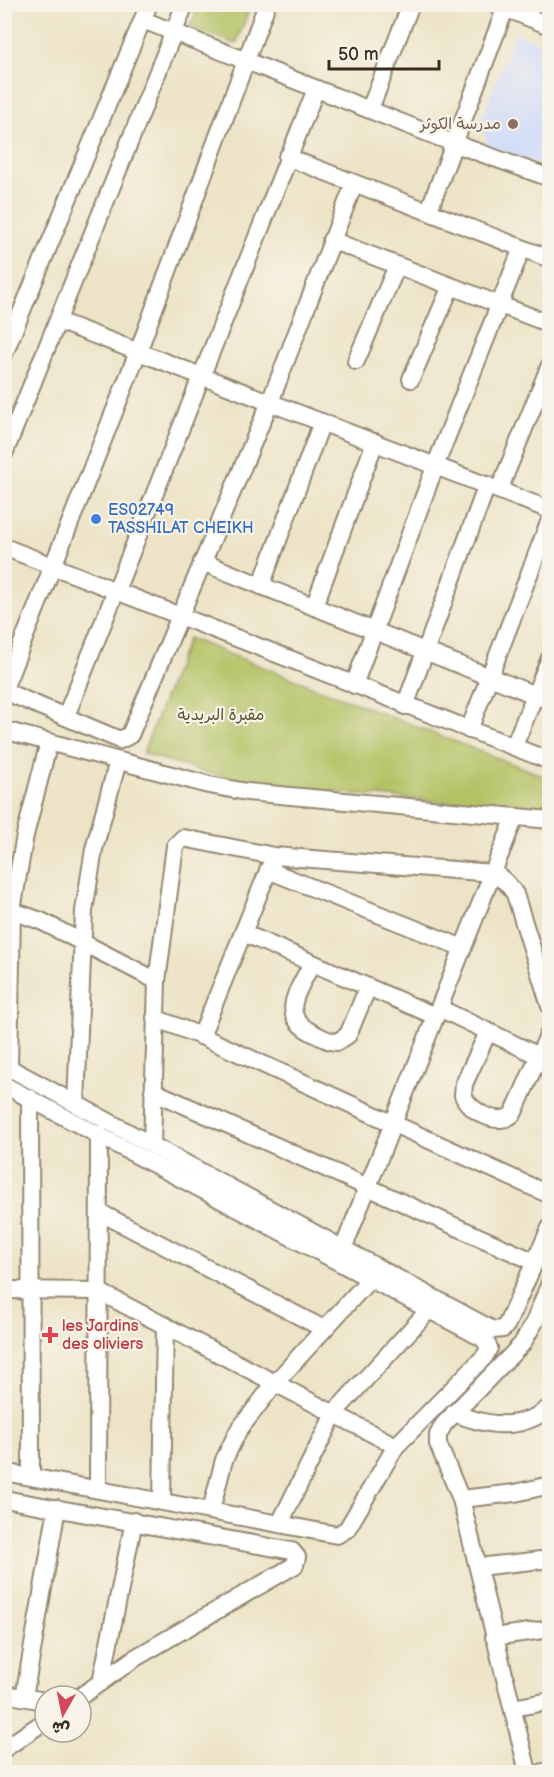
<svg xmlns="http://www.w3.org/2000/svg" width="554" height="1777" viewBox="0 0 554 1777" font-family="'Balsamiq Sans','Playpen Sans Arabic',sans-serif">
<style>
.built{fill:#cfdafa}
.green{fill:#b4c265;stroke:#787642;stroke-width:1.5}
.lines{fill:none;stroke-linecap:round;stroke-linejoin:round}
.minor-casing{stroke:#948772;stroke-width:20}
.minor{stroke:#fff;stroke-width:16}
.education-dot{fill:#8d6e63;stroke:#f7f3e8;stroke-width:2}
.shop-dot{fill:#3f7fe0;stroke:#f7f3e8;stroke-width:2}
.health-dot{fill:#e0444e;stroke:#f7f3e8;stroke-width:2}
.labels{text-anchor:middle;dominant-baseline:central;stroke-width:4.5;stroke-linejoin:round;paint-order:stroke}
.education-label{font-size:16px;fill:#785e54;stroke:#f7f3e8;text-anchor:end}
.shop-label{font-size:16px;fill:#366cbe;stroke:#f7f3e8;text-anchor:start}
.park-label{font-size:16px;fill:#595030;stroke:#f7f3e8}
.health-label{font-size:16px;fill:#be3a42;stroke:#f7f3e8;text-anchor:start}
</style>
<rect width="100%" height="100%" fill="#f7f3e8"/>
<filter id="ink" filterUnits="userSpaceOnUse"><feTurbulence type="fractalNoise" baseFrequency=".0167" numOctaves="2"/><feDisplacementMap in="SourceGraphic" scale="12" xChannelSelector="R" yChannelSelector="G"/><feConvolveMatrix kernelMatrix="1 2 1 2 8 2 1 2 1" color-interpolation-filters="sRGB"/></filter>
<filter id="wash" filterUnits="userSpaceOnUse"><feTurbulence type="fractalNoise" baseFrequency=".008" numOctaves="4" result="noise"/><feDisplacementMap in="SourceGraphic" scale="24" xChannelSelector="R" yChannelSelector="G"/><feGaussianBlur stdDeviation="1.35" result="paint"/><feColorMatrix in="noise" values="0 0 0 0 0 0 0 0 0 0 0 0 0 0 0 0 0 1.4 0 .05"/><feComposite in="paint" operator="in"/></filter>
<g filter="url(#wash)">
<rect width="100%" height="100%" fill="#ede4c7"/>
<path class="built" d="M 515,33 L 549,47 L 549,169 L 489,146 L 480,124 Z"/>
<g class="green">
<path d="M 199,5 L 251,5 L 236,44 L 190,27 Z"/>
<path d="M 188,638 L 549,778 L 549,812 L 272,786 L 200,771 L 143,753 Z"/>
</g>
</g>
<g filter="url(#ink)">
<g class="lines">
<defs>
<g id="minor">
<path d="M 497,5 L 550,26"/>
<path d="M 143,20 L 453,143 L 550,178"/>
<path d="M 370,109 L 411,4"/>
<path d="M 287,157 L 550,259"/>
<path d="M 429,210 L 507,4"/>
<path d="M 331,240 L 550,324"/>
<path d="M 58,321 L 550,510"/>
<path d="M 4,354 L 149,4"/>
<path d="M 356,361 L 397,266"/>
<path d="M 411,379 L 451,286"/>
<path d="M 4,454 L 185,4"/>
<path d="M 499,490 L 550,365"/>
<path d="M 4,547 L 550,761"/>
<path d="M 202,562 L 550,701"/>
<path d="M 261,586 L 322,422"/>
<path d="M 314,607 L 375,442"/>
<path d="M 354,685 L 436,464 L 522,248"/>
<path d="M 4,689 L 138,352 L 267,4"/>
<path d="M 4,691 L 120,740 L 130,735 L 270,402 L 354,184"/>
<path d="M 405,706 L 487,485"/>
<path d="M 66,716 L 316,89"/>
<path d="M 4,730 L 209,785 L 247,792 L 550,820"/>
<path d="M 469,730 L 550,520"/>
<path d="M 514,746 L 550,658"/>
<path d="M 268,870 L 463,948"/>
<path d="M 4,908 L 41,921 L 157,981"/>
<path d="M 243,933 L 435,1016"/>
<path d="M 312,963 C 300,989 277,1014 311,1032 C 319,1036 328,1042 337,1042 L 348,1035 L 368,987"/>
<path d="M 439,1008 L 539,1056"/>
<path d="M 155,1018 L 201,1036 L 550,1195"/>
<path d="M 488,1032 L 464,1084 L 463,1095 C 469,1112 502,1129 514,1112 L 550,1031"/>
<path d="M 201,1036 L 273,859"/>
<path d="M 4,1065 L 493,1330 L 503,1329 L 507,1324 L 550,1228"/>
<path d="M 9,1067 L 12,910 L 25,835 L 49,742"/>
<path d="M 4,1085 L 484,1339 L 489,1348 L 485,1356 L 396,1446 L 347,1529 L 337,1535 L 4,1472"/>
<path d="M 153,1091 L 535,1262"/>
<path d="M 30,1098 L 31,1476"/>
<path d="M 76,1104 L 84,911 L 94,849 L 118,761"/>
<path d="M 152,1145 L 157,981 L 175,846 L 183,838 L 274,856 L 493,873 C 503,878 509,884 515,894 L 550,1006"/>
<path d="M 99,1212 L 324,1329"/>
<path d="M 343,1249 L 515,817"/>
<path d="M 4,1290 L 98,1291 L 396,1446"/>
<path d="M 454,1413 C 487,1426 520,1432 550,1407"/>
<path d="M 98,1489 L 99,1134"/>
<path d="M 4,1499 L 292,1551 L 297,1557 L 295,1565 L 135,1658 L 81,1696"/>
<path d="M 461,1499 L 515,1493 L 550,1485"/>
<path d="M 162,1500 L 165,1325"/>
<path d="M 211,1510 L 224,1460 L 238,1431 L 275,1383 L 370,1279"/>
<path d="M 280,1523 L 335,1412 L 429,1310"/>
<path d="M 478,1567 L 550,1559"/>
<path d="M 494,1637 L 550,1629"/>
<path d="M 101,1682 L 134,1521"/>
<path d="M 4,1694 L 45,1701"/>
<path d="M 24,1697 L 57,1508"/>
<path d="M 513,1708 L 550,1701"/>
<path d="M 4,1749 L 45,1721"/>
<path d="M 528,1772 L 461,1499 L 438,1444 L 438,1435 L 444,1424 L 522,1344 L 535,1321 L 550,1283"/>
<path d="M 543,1772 L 550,1772"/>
</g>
</defs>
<use href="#minor" class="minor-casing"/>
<use href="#minor" class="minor"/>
</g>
</g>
<circle class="education-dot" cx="513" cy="124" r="6"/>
<circle class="shop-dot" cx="96" cy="519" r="6"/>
<path class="health-dot" d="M47 1326h6v6h6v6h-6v6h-6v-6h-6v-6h6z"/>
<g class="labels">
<g class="education-label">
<text x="501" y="124">مدرسة الكوثر</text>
</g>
<g class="shop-label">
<text x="108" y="510">ES02749<tspan x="108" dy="18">TASSHILAT CHEIKH</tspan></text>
</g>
<g class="park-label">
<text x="221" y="715">مقبرة البريدية</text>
</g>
<g class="health-label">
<text x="62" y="1326">les Jardins<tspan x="62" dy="18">des oliviers</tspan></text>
</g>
</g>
<rect width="554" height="1777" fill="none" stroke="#f7f3e8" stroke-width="24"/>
<g transform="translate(63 1714) rotate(189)"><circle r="28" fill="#f7f3e8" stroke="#aca397" stroke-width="1.5"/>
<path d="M0-4.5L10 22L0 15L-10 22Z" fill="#d1495b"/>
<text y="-9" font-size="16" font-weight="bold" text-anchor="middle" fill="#3b2a1e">ش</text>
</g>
<path d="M329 60v9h110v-9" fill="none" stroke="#3b2a1e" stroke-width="3"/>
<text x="338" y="60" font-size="18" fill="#3b2a1e" stroke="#f7f3e8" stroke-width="4.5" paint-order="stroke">50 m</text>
</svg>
